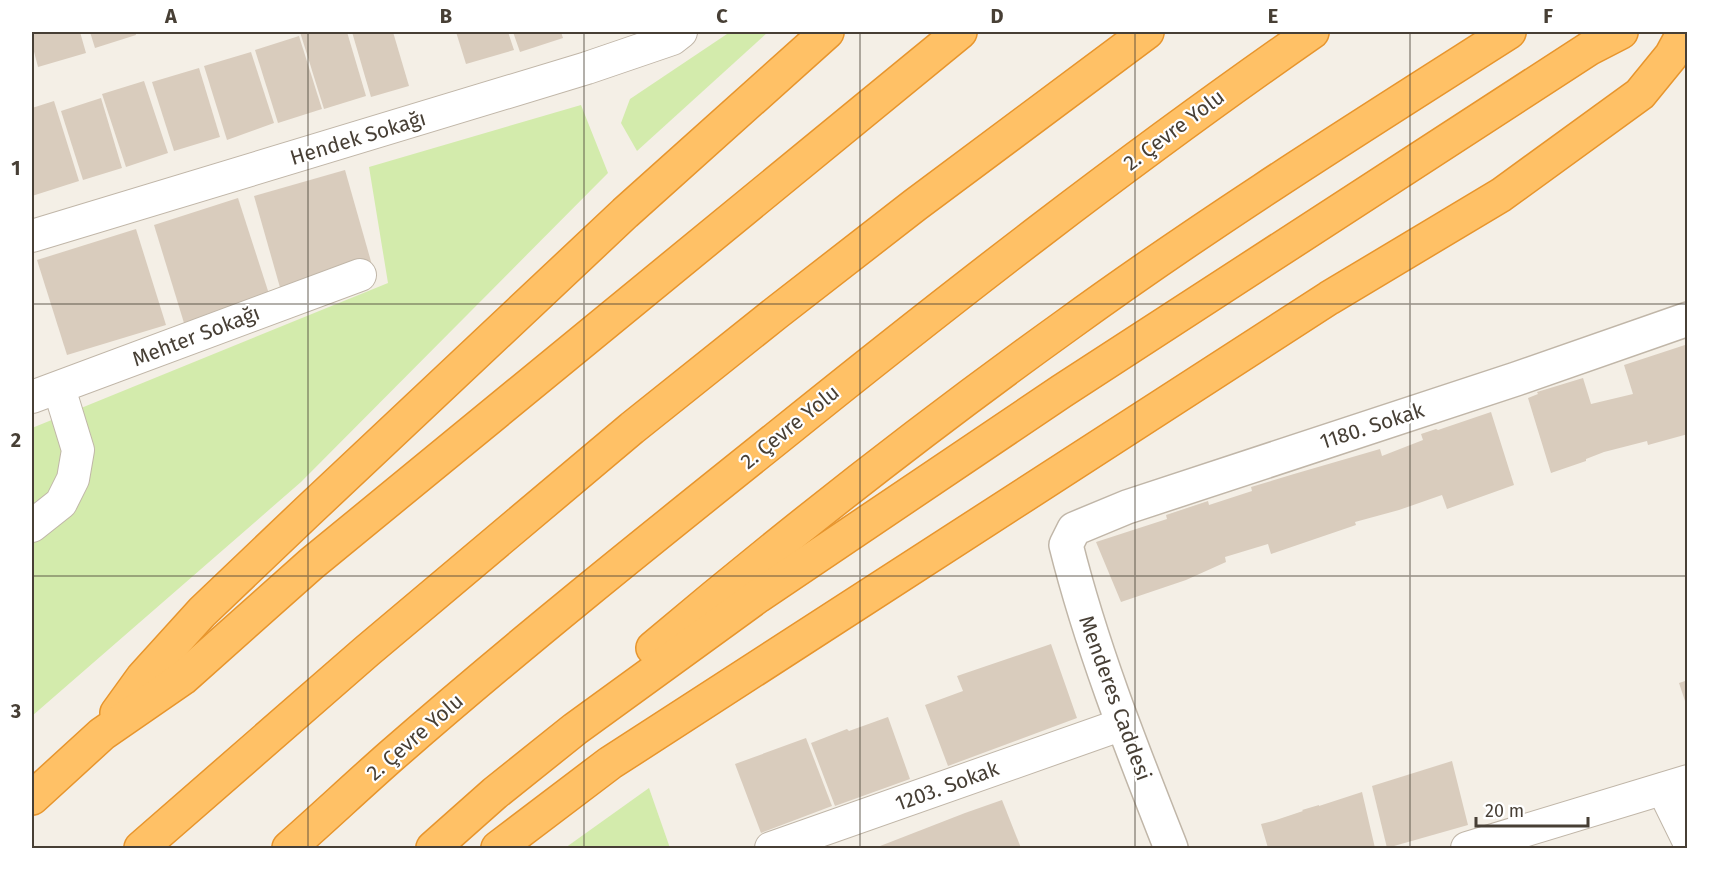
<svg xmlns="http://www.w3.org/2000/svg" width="1719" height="880" viewBox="0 0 1719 880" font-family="'Fira Sans',sans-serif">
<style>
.green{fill:#d3ebac}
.building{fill:#d9ccbd}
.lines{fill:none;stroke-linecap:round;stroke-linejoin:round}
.minor-casing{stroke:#c0b6a8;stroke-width:34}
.tertiary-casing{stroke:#c0b6a8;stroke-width:36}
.motorway-casing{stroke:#e7952d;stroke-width:36}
.minor{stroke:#fff;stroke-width:32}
.tertiary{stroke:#fff;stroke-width:33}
.motorway{stroke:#ffc166;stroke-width:33}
.grid{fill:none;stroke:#473f35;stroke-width:1.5;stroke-opacity:0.55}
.labels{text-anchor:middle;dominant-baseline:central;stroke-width:4.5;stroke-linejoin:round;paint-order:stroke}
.street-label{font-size:21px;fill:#473f35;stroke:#fff}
.neatline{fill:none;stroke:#473f35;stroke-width:2}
.grid-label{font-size:20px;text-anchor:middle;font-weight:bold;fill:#473f35}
</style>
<rect width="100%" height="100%" fill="#f4efe6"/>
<g class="green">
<path d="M 730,32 L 768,32 L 637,151 L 621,123 L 630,99 Z"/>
<path d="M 581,105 L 608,173 L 301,482 L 32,716 L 32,428 L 388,283 L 369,167 Z"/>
<path d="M 649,788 L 670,848 L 565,848 Z"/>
</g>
<g class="building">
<path d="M 32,32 L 80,32 L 86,53 L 38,67 L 32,44 Z"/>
<path d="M 90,32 L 135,32 L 136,35 L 95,48 Z"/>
<path d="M 300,32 L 347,32 L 366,96 L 324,109 Z"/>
<path d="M 352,32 L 393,32 L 409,86 L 371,97 Z"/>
<path d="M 456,32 L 508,32 L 514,50 L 466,64 Z"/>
<path d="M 513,32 L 561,32 L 563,38 L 520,52 Z"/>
<path d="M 299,36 L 322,109 L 278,123 L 255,50 Z"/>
<path d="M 251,52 L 274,123 L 227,140 L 204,66 Z"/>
<path d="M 199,68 L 220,137 L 174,151 L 152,82 Z"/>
<path d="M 144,81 L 168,153 L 126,167 L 102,94 Z"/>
<path d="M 101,98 L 122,168 L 83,180 L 61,111 Z"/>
<path d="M 54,101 L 79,181 L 32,196 L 32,108 Z"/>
<path d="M 345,170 L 372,265 L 281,291 L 254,196 Z"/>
<path d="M 238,198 L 270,297 L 184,323 L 154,225 Z"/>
<path d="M 136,229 L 166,325 L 67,355 L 37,260 Z"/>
<path d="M 1688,344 L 1688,434 L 1648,445 L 1647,441 L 1604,452 L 1586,459 L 1586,461 L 1551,473 L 1528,398 L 1538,394 L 1537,392 L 1583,378 L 1591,404 L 1633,394 L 1624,365 Z"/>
<path d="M 1491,412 L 1514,485 L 1447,509 L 1442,495 L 1399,510 L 1355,522 L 1356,525 L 1271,554 L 1268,544 L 1225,557 L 1226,562 L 1186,580 L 1121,602 L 1096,542 L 1167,519 L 1166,515 L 1208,501 L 1209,505 L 1252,491 L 1251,487 L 1294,474 L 1380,449 L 1382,456 L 1423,440 L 1421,434 L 1436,429 L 1438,430 Z"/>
<path d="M 1051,644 L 1077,718 L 948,766 L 925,705 L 963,691 L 957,676 Z"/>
<path d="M 1688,680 L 1688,707 L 1687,707 L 1679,683 Z"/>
<path d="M 888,717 L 910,779 L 835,806 L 811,743 L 847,729 L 849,731 Z"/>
<path d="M 806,738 L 832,806 L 761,833 L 735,764 Z"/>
<path d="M 1452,761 L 1468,825 L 1387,848 L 1372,786 Z"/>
<path d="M 1362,792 L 1375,848 L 1268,848 L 1261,824 L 1273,821 L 1303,811 L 1302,810 L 1319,805 L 1319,806 Z"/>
<path d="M 1002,800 L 1021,848 L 875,848 L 965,813 Z"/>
</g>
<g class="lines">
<defs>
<g id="minor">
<path d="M 32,236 L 587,68 L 672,39 L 681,32"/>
<path d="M 32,397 L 360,275"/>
<path d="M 32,526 L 61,503 L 73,479 L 78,450 L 59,388"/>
<path d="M 1663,789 L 1688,840"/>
<path d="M 771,848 L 1123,724"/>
<path d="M 1467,848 L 1688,781"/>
</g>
<path id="tertiary" d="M 1171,848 C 1132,749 1092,649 1066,545 L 1074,529 L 1127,507 L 1516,379 L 1688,319"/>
<g id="motorway">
<path d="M 653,648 C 787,535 925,427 1067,325 C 1210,221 1360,127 1509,32"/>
<path d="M 117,713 L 143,677 L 202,612 L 307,512 L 625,213 L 827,32"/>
<path d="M 32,798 L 102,734 L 183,678 L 311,564 L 960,32"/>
<path d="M 141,848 L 367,651 L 632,428 L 776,313 L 915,205 L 1147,32"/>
<path d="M 289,848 C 323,818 357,786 391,756 C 517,646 647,542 777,438 C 952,297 1128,160 1312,32"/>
<path d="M 433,848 L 495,793 L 575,729 L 758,596 L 1062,391 L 1590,48 L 1621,32"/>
<path d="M 498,848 L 610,763 L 1329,298 L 1501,195 L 1640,94 L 1671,56 L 1684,32"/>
</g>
</defs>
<use href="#minor" class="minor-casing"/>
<use href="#tertiary" class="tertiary-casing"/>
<use href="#motorway" class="motorway-casing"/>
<use href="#minor" class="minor"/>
<use href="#tertiary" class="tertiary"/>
<use href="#motorway" class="motorway"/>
</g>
<path class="grid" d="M 308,32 L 308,848M 584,32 L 584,848M 860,32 L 860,848M 1135,32 L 1135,848M 1410,32 L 1410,848M 32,304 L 1688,304M 32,576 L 1688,576"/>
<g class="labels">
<g class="street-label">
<text transform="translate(1174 130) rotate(-37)">2. Çevre Yolu</text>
<text transform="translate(358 138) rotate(-17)">Hendek Sokağı</text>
<text transform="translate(196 336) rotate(-21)">Mehter Sokağı</text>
<text transform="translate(1372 426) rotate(-18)">1180. Sokak</text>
<text transform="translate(790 427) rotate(-39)">2. Çevre Yolu</text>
<text transform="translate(1115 698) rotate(70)">Menderes Caddesi</text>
<text transform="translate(415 737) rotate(-41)">2. Çevre Yolu</text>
<text transform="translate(947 786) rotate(-20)">1203. Sokak</text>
</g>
</g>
<rect width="1719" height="880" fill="none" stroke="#ffffff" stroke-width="66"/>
<path d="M1476 817v9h112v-9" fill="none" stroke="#473f35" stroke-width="3"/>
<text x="1485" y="817" font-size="18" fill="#473f35" stroke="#ffffff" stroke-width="4.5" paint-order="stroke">20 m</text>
<rect x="33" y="33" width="1653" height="814" class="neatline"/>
<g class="grid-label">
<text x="171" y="23">A</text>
<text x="446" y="23">B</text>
<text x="722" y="23">C</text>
<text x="997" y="23">D</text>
<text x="1273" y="23">E</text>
<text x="1548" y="23">F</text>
<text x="16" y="175">1</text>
<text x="16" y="447">2</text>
<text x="16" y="718">3</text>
</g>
</svg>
